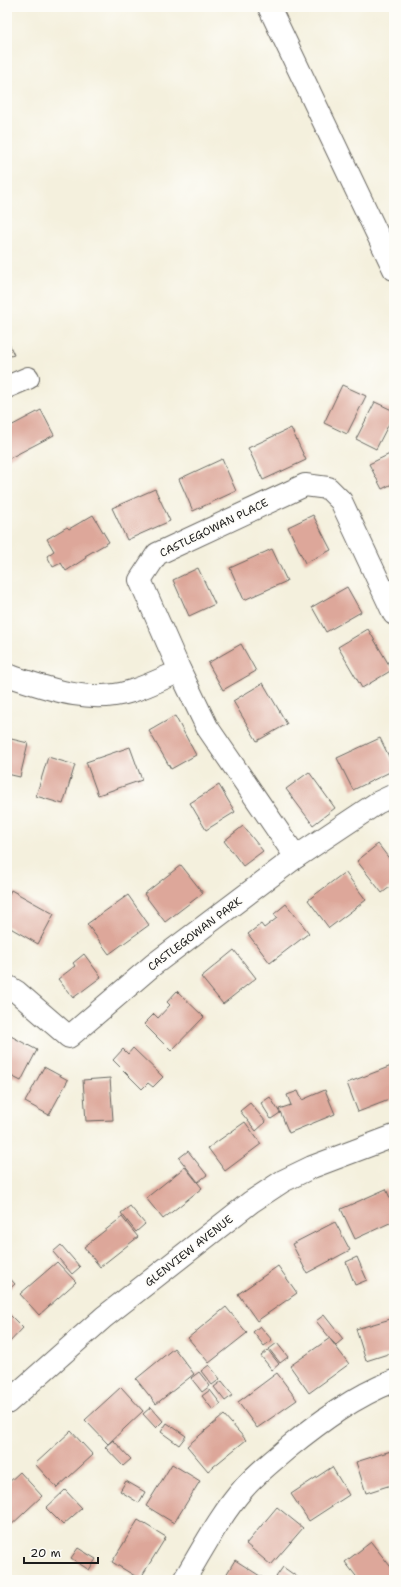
<svg xmlns="http://www.w3.org/2000/svg" width="401" height="1587" viewBox="0 0 401 1587" font-family="'Shantell Sans',sans-serif">
<style>
.building{fill:#dda79a}
.lines{fill:none;stroke-linecap:round;stroke-linejoin:round}
.minor-casing{stroke:#686660;stroke-width:24}
.minor{stroke:#fff;stroke-width:22}
.labels{text-anchor:middle;dominant-baseline:central;stroke-width:3.5;stroke-linejoin:round;paint-order:stroke}
.street-label{font-size:11px;fill:#1c1c1c;stroke:#fdfcf7}
</style>
<rect width="100%" height="100%" fill="#fdfcf7"/>
<filter id="ink" filterUnits="userSpaceOnUse"><feTurbulence type="fractalNoise" baseFrequency=".025" numOctaves="2"/><feDisplacementMap in="SourceGraphic" scale="8" xChannelSelector="R" yChannelSelector="G"/><feConvolveMatrix kernelMatrix="1 2 1 2 8 2 1 2 1" color-interpolation-filters="sRGB"/></filter>
<filter id="wash" filterUnits="userSpaceOnUse"><feTurbulence type="fractalNoise" baseFrequency=".012" numOctaves="4" result="noise"/><feDisplacementMap in="SourceGraphic" scale="16" xChannelSelector="R" yChannelSelector="G"/><feGaussianBlur stdDeviation="0.9" result="paint"/><feColorMatrix in="noise" values="0 0 0 0 0 0 0 0 0 0 0 0 0 0 0 0 0 1.4 0 .05"/><feComposite in="paint" operator="in"/></filter>
<g filter="url(#wash)">
<rect width="100%" height="100%" fill="#f4f0dd"/>
<g id="blocks">
<g class="building">
<path d="M 7,339 L 14,355 L 7,357 Z"/>
<path d="M 342,385 L 366,396 L 347,434 L 324,423 Z"/>
<path d="M 375,402 L 394,411 L 394,414 L 376,449 L 356,439 Z"/>
<path d="M 41,410 L 54,435 L 8,459 L 7,456 L 7,428 Z"/>
<path d="M 291,428 L 306,460 L 263,480 L 248,448 Z"/>
<path d="M 394,452 L 394,483 L 382,489 L 369,464 Z"/>
<path d="M 222,459 L 236,491 L 193,511 L 179,479 Z"/>
<path d="M 155,489 L 170,521 L 127,540 L 112,508 Z"/>
<path d="M 93,515 L 109,542 L 85,556 L 86,558 L 66,571 L 61,563 L 53,567 L 47,556 L 54,551 L 47,539 L 67,527 L 69,529 Z"/>
<path d="M 313,515 L 331,550 L 305,563 L 288,527 Z"/>
<path d="M 272,549 L 287,581 L 244,600 L 230,568 Z"/>
<path d="M 198,568 L 215,604 L 189,616 L 173,580 Z"/>
<path d="M 347,587 L 361,612 L 326,632 L 312,607 Z"/>
<path d="M 368,629 L 392,670 L 362,688 L 338,647 Z"/>
<path d="M 241,644 L 256,671 L 223,690 L 208,663 Z"/>
<path d="M 263,683 L 287,724 L 257,741 L 233,701 Z"/>
<path d="M 175,716 L 196,755 L 171,769 L 149,731 Z"/>
<path d="M 7,738 L 28,743 L 20,777 L 7,774 Z"/>
<path d="M 380,738 L 394,767 L 394,770 L 353,790 L 337,758 Z"/>
<path d="M 130,747 L 142,780 L 98,795 L 86,762 Z"/>
<path d="M 48,757 L 75,765 L 63,804 L 36,796 Z"/>
<path d="M 309,772 L 335,808 L 313,825 L 286,789 Z"/>
<path d="M 219,785 L 235,812 L 206,830 L 190,803 Z"/>
<path d="M 243,826 L 263,851 L 243,866 L 224,841 Z"/>
<path d="M 378,844 L 394,865 L 394,884 L 382,893 L 357,861 Z"/>
<path d="M 181,865 L 203,893 L 165,922 L 144,894 Z"/>
<path d="M 345,872 L 366,900 L 329,928 L 308,900 Z"/>
<path d="M 11,890 L 54,914 L 38,944 L 7,926 L 7,898 Z"/>
<path d="M 128,895 L 149,925 L 109,954 L 87,924 Z"/>
<path d="M 286,904 L 309,933 L 270,963 L 248,934 L 261,924 L 264,928 L 277,918 L 274,914 Z"/>
<path d="M 234,950 L 256,978 L 223,1004 L 201,977 Z"/>
<path d="M 84,954 L 101,977 L 73,998 L 58,979 L 75,966 L 73,963 Z"/>
<path d="M 177,991 L 204,1017 L 171,1051 L 144,1024 L 154,1014 L 158,1018 L 170,1005 L 167,1002 Z"/>
<path d="M 7,1034 L 37,1050 L 21,1081 L 7,1074 Z"/>
<path d="M 133,1048 L 163,1077 L 153,1087 L 148,1083 L 142,1089 L 113,1060 L 123,1049 L 128,1054 Z"/>
<path d="M 394,1065 L 394,1098 L 358,1112 L 347,1083 Z"/>
<path d="M 44,1067 L 68,1080 L 49,1115 L 25,1102 Z"/>
<path d="M 110,1078 L 113,1120 L 86,1121 L 83,1080 Z"/>
<path d="M 325,1090 L 335,1114 L 289,1133 L 279,1109 L 291,1105 L 287,1095 L 298,1091 L 302,1100 Z"/>
<path d="M 270,1097 L 280,1113 L 271,1119 L 261,1103 Z"/>
<path d="M 250,1103 L 266,1122 L 256,1131 L 240,1111 Z"/>
<path d="M 245,1122 L 261,1144 L 225,1171 L 208,1148 Z"/>
<path d="M 188,1151 L 207,1175 L 198,1182 L 179,1158 Z"/>
<path d="M 185,1167 L 202,1188 L 163,1219 L 146,1198 Z"/>
<path d="M 386,1189 L 394,1207 L 394,1221 L 355,1239 L 341,1209 Z"/>
<path d="M 130,1206 L 145,1224 L 136,1232 L 121,1213 Z"/>
<path d="M 122,1217 L 138,1237 L 100,1267 L 84,1247 Z"/>
<path d="M 335,1222 L 350,1250 L 307,1273 L 292,1244 Z"/>
<path d="M 61,1245 L 80,1267 L 72,1274 L 53,1252 Z"/>
<path d="M 357,1257 L 367,1280 L 355,1285 L 346,1262 Z"/>
<path d="M 57,1262 L 76,1282 L 39,1315 L 20,1294 Z"/>
<path d="M 278,1266 L 297,1293 L 257,1321 L 238,1294 Z"/>
<path d="M 7,1275 L 15,1284 L 7,1291 Z"/>
<path d="M 226,1307 L 247,1333 L 209,1363 L 188,1338 Z"/>
<path d="M 7,1312 L 23,1328 L 7,1345 Z"/>
<path d="M 324,1315 L 343,1339 L 336,1345 L 330,1339 L 349,1364 L 309,1393 L 290,1366 L 330,1338 L 316,1321 Z"/>
<path d="M 394,1318 L 394,1352 L 366,1361 L 356,1329 Z"/>
<path d="M 260,1326 L 272,1340 L 264,1346 L 253,1332 Z"/>
<path d="M 277,1343 L 288,1357 L 280,1363 L 269,1349 Z"/>
<path d="M 174,1348 L 194,1374 L 156,1404 L 136,1379 Z"/>
<path d="M 268,1350 L 279,1364 L 272,1370 L 261,1356 Z"/>
<path d="M 209,1365 L 220,1379 L 212,1385 L 201,1371 Z"/>
<path d="M 199,1372 L 210,1386 L 202,1392 L 191,1378 Z"/>
<path d="M 277,1373 L 297,1400 L 257,1428 L 238,1402 Z"/>
<path d="M 222,1381 L 233,1395 L 225,1401 L 214,1387 Z"/>
<path d="M 121,1387 L 143,1411 L 108,1444 L 85,1420 Z"/>
<path d="M 210,1390 L 221,1404 L 213,1410 L 202,1396 Z"/>
<path d="M 151,1407 L 163,1421 L 156,1428 L 143,1414 Z"/>
<path d="M 224,1415 L 246,1440 L 208,1471 L 187,1446 Z"/>
<path d="M 167,1423 L 186,1436 L 179,1445 L 161,1432 Z"/>
<path d="M 71,1431 L 93,1455 L 57,1488 L 35,1464 Z"/>
<path d="M 113,1440 L 131,1459 L 123,1466 L 105,1447 Z"/>
<path d="M 394,1450 L 394,1484 L 366,1493 L 356,1462 Z"/>
<path d="M 172,1464 L 200,1481 L 174,1523 L 146,1506 Z"/>
<path d="M 332,1467 L 349,1495 L 309,1521 L 291,1494 Z"/>
<path d="M 20,1472 L 42,1496 L 7,1529 L 7,1484 Z"/>
<path d="M 126,1481 L 145,1492 L 139,1503 L 120,1491 Z"/>
<path d="M 65,1490 L 82,1508 L 63,1525 L 46,1508 Z"/>
<path d="M 277,1507 L 303,1528 L 271,1565 L 246,1544 Z"/>
<path d="M 138,1520 L 166,1537 L 140,1579 L 112,1562 Z"/>
<path d="M 371,1542 L 394,1571 L 394,1580 L 359,1580 L 345,1562 Z"/>
<path d="M 78,1548 L 96,1559 L 89,1570 L 71,1558 Z"/>
<path d="M 235,1560 L 263,1578 L 262,1580 L 223,1580 Z"/>
<path d="M 283,1567 L 300,1579 L 299,1580 L 280,1580 L 276,1577 Z"/>
</g>
</g>
</g>
<g filter="url(#ink)">
<use href="#blocks" fill-opacity="0" stroke="#686660" stroke-width="1"/>
<g class="lines">
<defs>
<g id="minor">
<path d="M 269,7 L 394,269"/>
<path d="M 7,387 L 28,378"/>
<path d="M 7,675 C 47,688 89,705 132,691 C 148,686 164,678 180,671"/>
<path d="M 296,857 L 207,727 L 180,671 L 140,580 L 157,554 L 305,485 L 328,488 L 341,501 L 394,614"/>
<path d="M 7,986 L 17,992 L 69,1037 L 153,965 L 296,857 L 377,803 L 394,795"/>
<path d="M 7,1403 L 104,1317 L 251,1202 L 283,1181 L 312,1167 L 394,1136"/>
<path d="M 184,1580 C 203,1549 220,1515 244,1488 C 257,1473 274,1460 289,1447 C 321,1421 355,1396 394,1381"/>
</g>
</defs>
<use href="#minor" class="minor-casing"/>
<use href="#minor" class="minor"/>
</g>
</g>
<g class="labels">
<g class="street-label">
<text transform="translate(214 528) rotate(-26)">CASTLEGOWAN PLACE</text>
<text transform="translate(195 934) rotate(-37)">CASTLEGOWAN PARK</text>
<text transform="translate(189 1251) rotate(-38)">GLENVIEW AVENUE</text>
</g>
</g>
<rect width="401" height="1587" fill="none" stroke="#fdfcf7" stroke-width="24"/>
<path d="M24 1557v6h74v-6" fill="none" stroke="#1c1c1c" stroke-width="2"/>
<text x="30" y="1557" font-size="12" fill="#1c1c1c" stroke="#fdfcf7" stroke-width="3" paint-order="stroke">20 m</text>
</svg>
